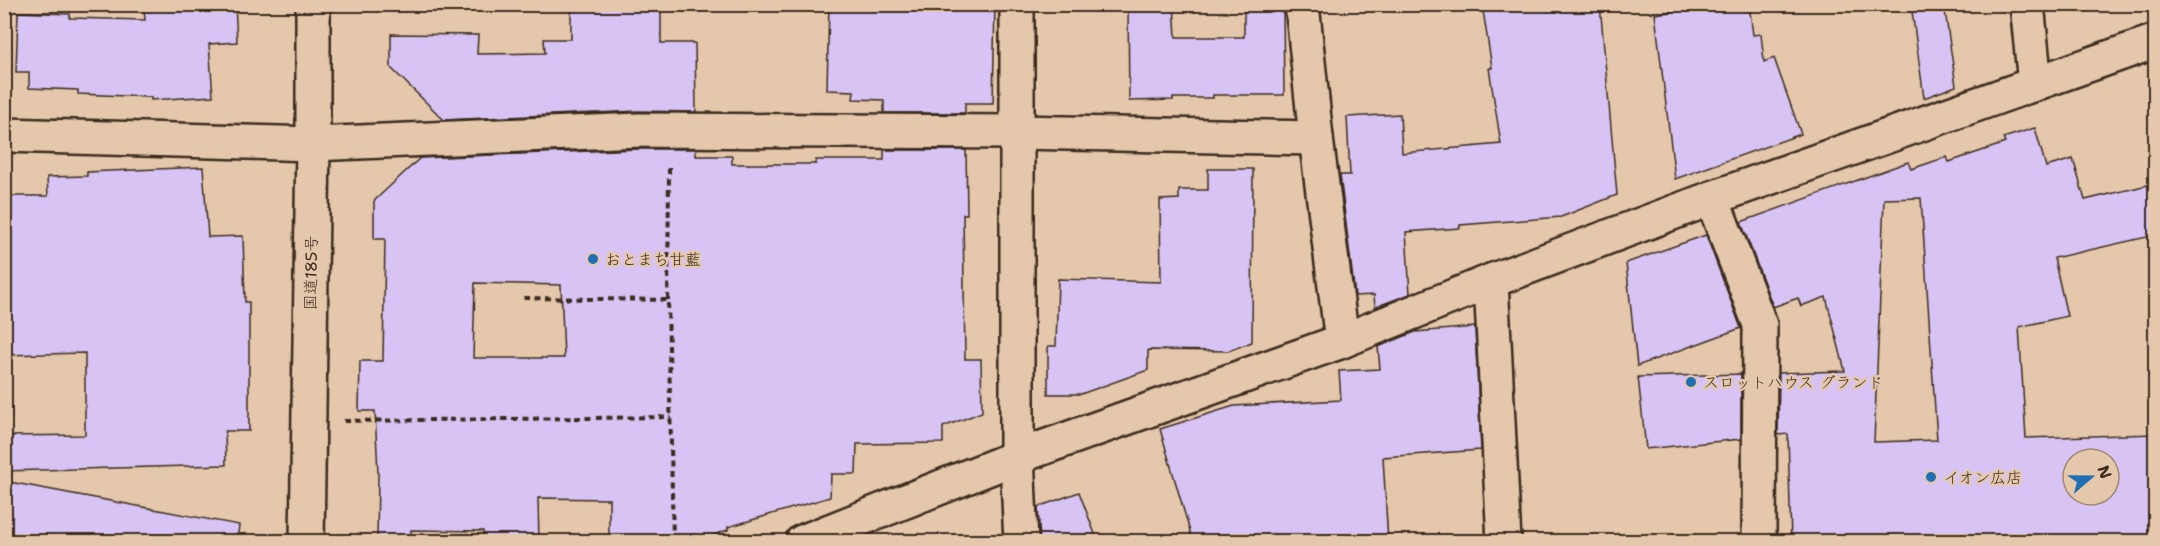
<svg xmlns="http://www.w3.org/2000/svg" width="2160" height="546" viewBox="0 0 2160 546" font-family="'Shantell Sans','Klee One',sans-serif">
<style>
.building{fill:#d7c4f5;stroke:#3b2a1e;stroke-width:1.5;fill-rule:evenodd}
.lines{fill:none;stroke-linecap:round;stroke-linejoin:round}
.minor-casing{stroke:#3b2a1e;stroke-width:38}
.highway-casing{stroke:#3b2a1e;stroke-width:38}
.path{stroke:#3b2a1e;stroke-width:4;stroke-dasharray:6 4.5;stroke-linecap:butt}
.minor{stroke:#e5c8ac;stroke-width:33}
.highway{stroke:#e5c8ac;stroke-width:33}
.poi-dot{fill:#1f6fb2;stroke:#e5c8ac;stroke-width:2}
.labels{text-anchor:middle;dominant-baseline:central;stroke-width:4.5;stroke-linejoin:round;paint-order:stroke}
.poi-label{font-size:16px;fill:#3b2a1e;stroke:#e5c8ac;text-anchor:start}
.street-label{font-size:16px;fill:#3b2a1e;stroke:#e5c8ac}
</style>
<rect width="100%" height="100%" fill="#e5c8ac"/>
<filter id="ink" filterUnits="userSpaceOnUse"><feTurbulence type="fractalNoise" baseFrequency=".0167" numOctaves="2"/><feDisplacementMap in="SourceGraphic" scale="12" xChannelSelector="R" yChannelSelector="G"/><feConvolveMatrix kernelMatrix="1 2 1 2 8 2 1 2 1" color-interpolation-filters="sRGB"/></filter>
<g filter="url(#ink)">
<g class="building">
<path d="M 207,4 L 235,4 L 237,42 L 209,44 L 213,96 L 151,100 L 151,97 L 78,94 L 78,90 L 29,88 L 29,72 L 16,72 L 18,12 L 70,14 L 70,18 L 145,20 L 144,9 Z"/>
<path d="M 571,4 L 661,4 L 661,43 L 695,43 L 696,112 L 638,111 L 444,120 L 391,68 L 391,34 L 478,35 L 477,54 L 545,53 L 544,39 L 571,39 Z"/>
<path d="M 829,4 L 995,4 L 993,103 L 965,103 L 965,113 L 884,113 L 884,100 L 853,99 L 854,91 L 827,90 Z"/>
<path d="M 1128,4 L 1174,4 L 1176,37 L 1244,37 L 1244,5 L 1283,5 L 1284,95 L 1213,95 L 1213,98 L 1173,98 L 1173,100 L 1129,101 Z"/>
<path d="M 1482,4 L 1600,4 L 1617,195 L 1561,217 L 1460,225 L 1460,228 L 1406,232 L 1410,294 L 1375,307 L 1374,295 L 1355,296 L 1340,175 L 1350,175 L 1347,117 L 1400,114 L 1402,153 L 1501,144 L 1489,68 L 1492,68 Z"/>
<path d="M 1725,4 L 1749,4 L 1753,35 L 1761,34 L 1764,62 L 1774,58 L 1801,134 L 1675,179 L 1655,14 Z"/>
<path d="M 1911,4 L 1944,4 L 1956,86 L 1924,98 Z"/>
<path d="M 2035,128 L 2046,167 L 2073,159 L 2085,200 L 2156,183 L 2156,235 L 2054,258 L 2067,316 L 2019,327 L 2026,438 L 2156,434 L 2156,542 L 1791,542 L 1788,434 L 1778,435 L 1779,373 L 1845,371 L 1826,297 L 1801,306 L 1798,298 L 1773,307 L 1741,222 L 1908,162 L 1911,169 L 1947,157 L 1949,162 L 2005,143 L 2003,138 ZM 1921,198 L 1937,440 L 1874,442 L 1884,199 ZM 2073,459 L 2109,459 L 2109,495 L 2073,495 Z"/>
<path d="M 639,149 L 696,149 L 696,156 L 732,156 L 732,164 L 816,164 L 816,160 L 884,160 L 884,150 L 966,150 L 967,214 L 963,214 L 965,359 L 981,359 L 982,412 L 943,427 L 943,443 L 857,444 L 856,474 L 831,474 L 830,497 L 728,527 L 728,530 L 694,542 L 609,542 L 609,499 L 538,498 L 539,542 L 483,542 L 483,531 L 411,530 L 411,542 L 377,542 L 378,473 L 375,411 L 359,411 L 360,361 L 383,361 L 385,239 L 374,239 L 374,201 L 420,158 ZM 475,283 L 561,285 L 564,358 L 473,358 Z"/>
<path d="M 203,167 L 208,237 L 243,236 L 245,302 L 249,302 L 249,431 L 225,431 L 226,465 L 4,471 L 4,436 L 85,435 L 85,353 L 4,355 L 4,196 L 48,196 L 47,177 L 87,176 L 87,172 Z"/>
<path d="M 1208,169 L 1253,169 L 1252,342 L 1228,351 L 1148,350 L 1148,370 L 1081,394 L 1048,394 L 1048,346 L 1056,346 L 1058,279 L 1161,282 L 1160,200 L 1179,199 L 1179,190 L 1208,190 Z"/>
<path d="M 1706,235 L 1741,328 L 1637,366 L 1626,263 Z"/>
<path d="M 1475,327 L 1481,450 L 1383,457 L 1388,542 L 1193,542 L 1160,429 L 1234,406 L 1341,400 L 1339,371 L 1380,369 L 1378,347 L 1415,332 Z"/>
<path d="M 1741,374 L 1741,439 L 1646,449 L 1638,377 Z"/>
<path d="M 4,481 L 239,525 L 237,542 L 4,542 Z"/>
<path d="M 1079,492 L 1098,542 L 1040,542 L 1038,507 Z"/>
</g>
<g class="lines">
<defs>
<g id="minor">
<path d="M 1017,4 L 1017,457 L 1021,542"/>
<path d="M 1302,4 L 1316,138 L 1342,341"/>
<path d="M 2027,4 L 2035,84"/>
<path d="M 4,135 L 313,144 L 639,130 L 1016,132 L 1316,138"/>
<path d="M 1712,198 L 1760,325 L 1759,542"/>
<path d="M 1491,281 L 1504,542"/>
<path d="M 802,542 L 1017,457 L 1342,341 L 1491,281 L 1712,198 L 2156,41"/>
</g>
<path id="highway" d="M 307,542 L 313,144 L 313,4"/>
</defs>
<use href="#minor" class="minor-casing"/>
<use href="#highway" class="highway-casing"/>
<g class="path">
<path d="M 524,298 L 668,300 L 673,542"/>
<path d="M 668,300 L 669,168"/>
<path d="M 344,421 L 671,417"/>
</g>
<use href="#minor" class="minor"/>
<use href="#highway" class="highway"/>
</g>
</g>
<g class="poi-dot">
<circle cx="593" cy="259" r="6"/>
<circle cx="1691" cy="382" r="6"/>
<circle cx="1931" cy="477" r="6"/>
</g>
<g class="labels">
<g class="poi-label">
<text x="605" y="259">おとまち甘藍</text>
<text x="1703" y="382">スロットハウス グランド</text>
<text x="1943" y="477">イオン広店</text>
</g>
<g class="street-label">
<text transform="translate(311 273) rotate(-89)">国道185号</text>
</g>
</g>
<rect width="2160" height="546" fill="none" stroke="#e5c8ac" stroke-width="24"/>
<rect x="12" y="12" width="2136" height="522" fill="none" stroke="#3b2a1e" stroke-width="2" filter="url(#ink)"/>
<g transform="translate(2091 477) rotate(70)"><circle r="28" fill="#e5c8ac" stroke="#a18973" stroke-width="1.5"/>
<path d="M0-4.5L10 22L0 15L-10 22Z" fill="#1f6fb2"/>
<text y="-9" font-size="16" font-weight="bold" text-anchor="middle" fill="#3b2a1e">N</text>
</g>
</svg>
